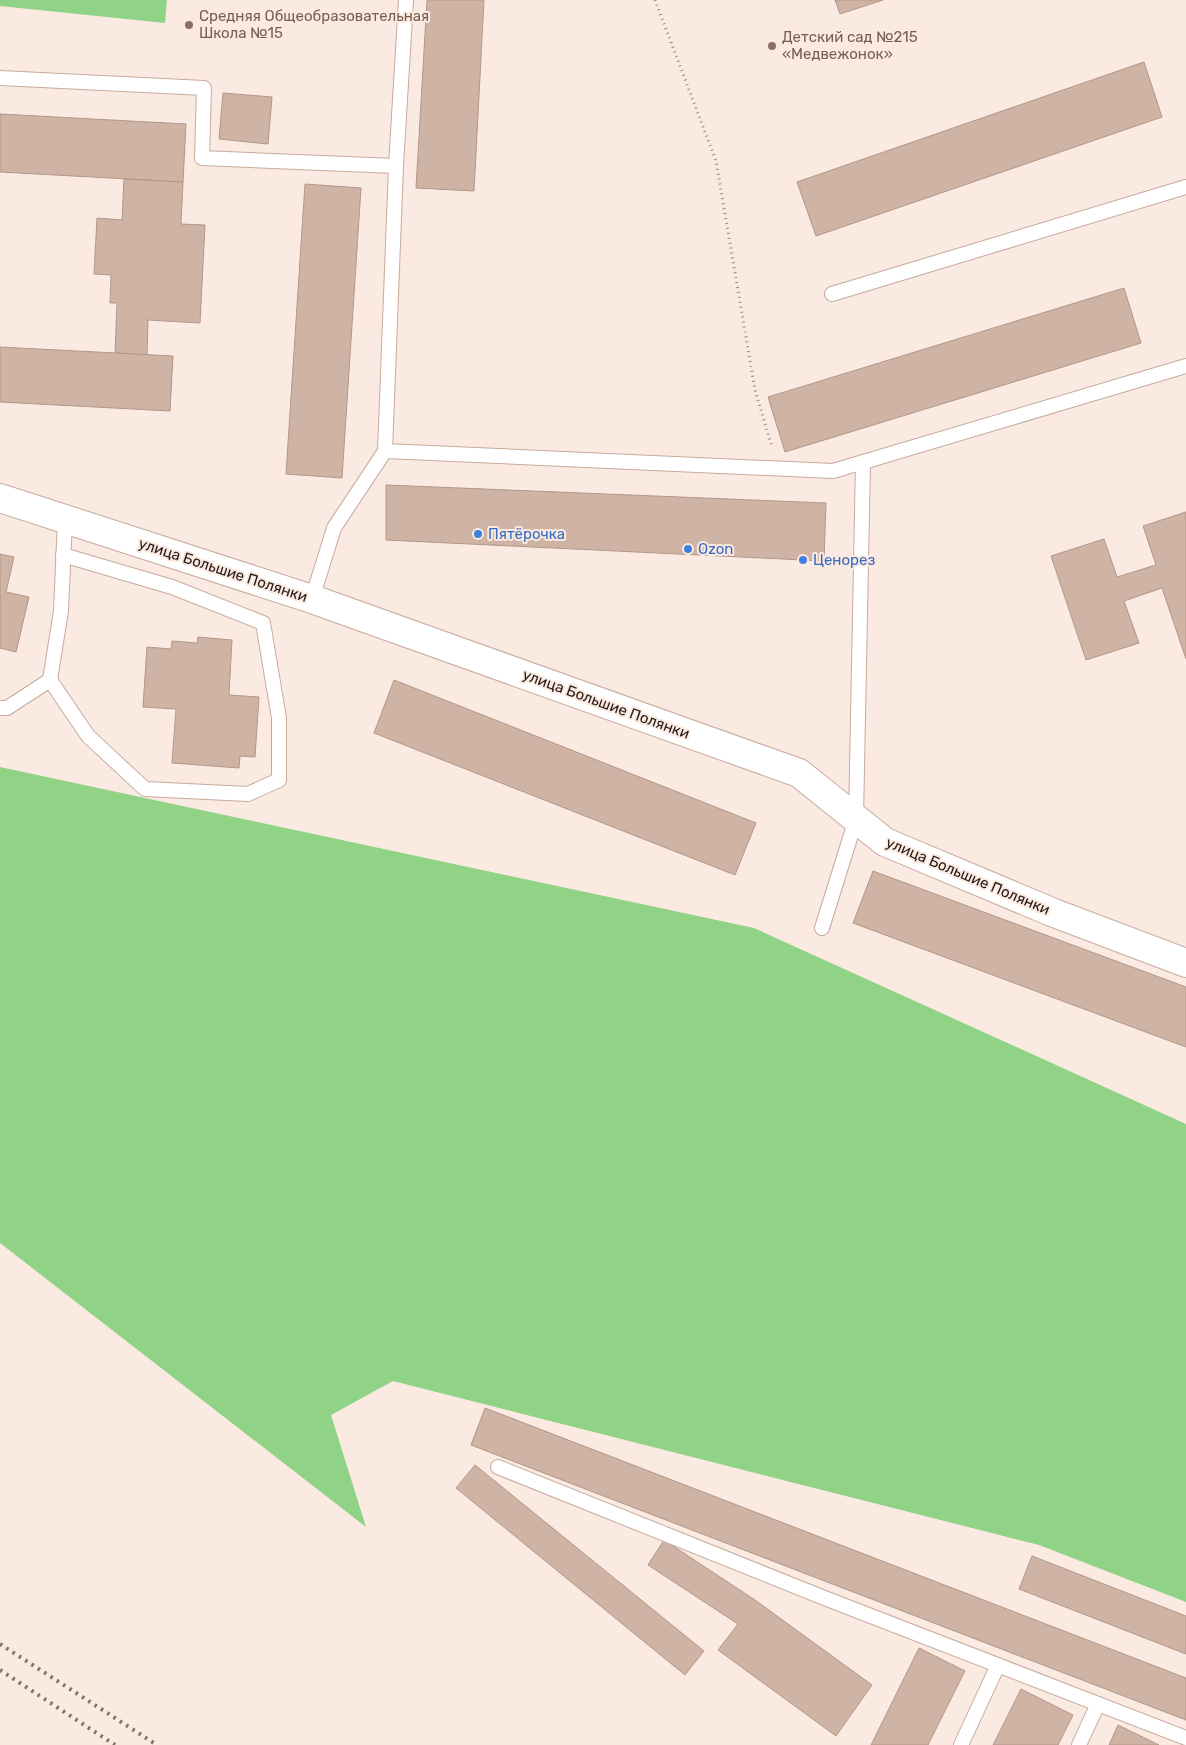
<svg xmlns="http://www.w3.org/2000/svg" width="1186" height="1745" viewBox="0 0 1186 1745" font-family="Rubik,sans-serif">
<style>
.green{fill:#90d286}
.building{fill:#cfb4a5;stroke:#b19788}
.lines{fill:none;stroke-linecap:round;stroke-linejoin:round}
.service-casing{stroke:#c6ab9d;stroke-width:16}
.minor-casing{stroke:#c6ab9d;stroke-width:30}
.path{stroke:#968982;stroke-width:3;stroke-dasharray:1 4;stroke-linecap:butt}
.service{stroke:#fff;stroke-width:14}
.minor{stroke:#fff;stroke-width:28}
.rail{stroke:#81746d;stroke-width:4;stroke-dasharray:2.5 5;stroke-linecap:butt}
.education-dot{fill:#8d6e63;stroke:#fbeae1;stroke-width:2}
.shop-dot{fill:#3f7fe0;stroke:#fbeae1;stroke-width:2}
.labels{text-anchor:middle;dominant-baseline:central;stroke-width:4;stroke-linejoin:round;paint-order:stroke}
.education-label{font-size:15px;fill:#785e54;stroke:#fbeae1;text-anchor:start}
.shop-label{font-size:15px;fill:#366cbe;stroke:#fbeae1;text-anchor:start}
.street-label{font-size:15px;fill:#241b15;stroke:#fbeae1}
</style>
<rect width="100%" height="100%" fill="#fbeae1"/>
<g class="green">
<path d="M 0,0 L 167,0 L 165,23 L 0,6 Z"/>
<path d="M 0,767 L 754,928 L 1186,1124 L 1186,1602 L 1039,1545 L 393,1381 L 331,1415 L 366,1527 L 0,1243 Z"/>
</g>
<g class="building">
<path d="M 427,0 L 484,0 L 474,191 L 416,188 Z"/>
<path d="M 835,0 L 883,0 L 840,14 Z"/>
<path d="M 1144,62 L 1162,117 L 816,236 L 797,182 Z"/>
<path d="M 223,93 L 272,97 L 268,144 L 219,139 Z"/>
<path d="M 0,114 L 186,124 L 183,182 L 0,172 Z"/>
<path d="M 124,179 L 183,182 L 181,224 L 205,225 L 200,323 L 148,320 L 147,355 L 115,353 L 117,303 L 110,303 L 111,275 L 94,274 L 97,218 L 122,220 Z"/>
<path d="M 305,184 L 361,188 L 342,478 L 286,474 Z"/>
<path d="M 1124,288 L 1141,343 L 785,452 L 768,397 Z"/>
<path d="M 0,347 L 173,356 L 170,411 L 0,402 Z"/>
<path d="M 386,485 L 826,503 L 824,561 L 386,540 Z"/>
<path d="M 1186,512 L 1186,659 L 1162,588 L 1124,601 L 1139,643 L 1086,660 L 1051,556 L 1104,539 L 1117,577 L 1156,565 L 1143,526 Z"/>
<path d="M 0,554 L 14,557 L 6,592 L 29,597 L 16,652 L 0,648 Z"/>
<path d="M 198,637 L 232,640 L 229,695 L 259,697 L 255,757 L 240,756 L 239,768 L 172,763 L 176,709 L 143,707 L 147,647 L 171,649 L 172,641 L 197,643 Z"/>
<path d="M 394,680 L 756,823 L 735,875 L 374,733 Z"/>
<path d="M 873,871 L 1186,987 L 1186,1047 L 853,923 Z"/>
<path d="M 485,1408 L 1186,1678 L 1186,1720 L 471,1445 Z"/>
<path d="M 475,1465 L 704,1651 L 685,1675 L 456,1488 Z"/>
<path d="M 664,1540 L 755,1600 L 872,1685 L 836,1736 L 718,1650 L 738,1624 L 648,1565 Z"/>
<path d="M 1032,1556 L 1186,1616 L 1186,1654 L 1019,1589 Z"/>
<path d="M 919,1648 L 965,1671 L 928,1745 L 871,1745 Z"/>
<path d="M 1021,1689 L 1073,1715 L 1058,1745 L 993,1745 Z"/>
<path d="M 1118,1725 L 1159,1745 L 1109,1745 Z"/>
</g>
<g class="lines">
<defs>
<g id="service">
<path d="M 406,0 L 396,166 L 385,451 L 833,471 L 1186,366"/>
<path d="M 0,78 L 204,88 L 202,158 L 396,166"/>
<path d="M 832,294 L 1186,187"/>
<path d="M 312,599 L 334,528 L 385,451"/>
<path d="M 50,680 L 88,736 L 145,789 L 248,794 L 279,780 L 279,718 L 263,623 L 172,587 L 63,555"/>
<path d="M 0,708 L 7,708 L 50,680 L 61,611 L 65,520"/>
<path d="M 822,928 L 856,819 L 863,462"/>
<path d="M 498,1467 L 827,1599 L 1186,1738"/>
<path d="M 961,1745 L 998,1665"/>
<path d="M 1079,1745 L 1098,1704"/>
</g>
<path id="minor" d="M 0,498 L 312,599 L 799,773 L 885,842 L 1054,913 L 1186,963"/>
</defs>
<use href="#service" class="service-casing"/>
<use href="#minor" class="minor-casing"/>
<path class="path" d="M 655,0 L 716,161 L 755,390 L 772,447"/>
<use href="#service" class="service"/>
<use href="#minor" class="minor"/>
<g class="rail">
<path d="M 0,1644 L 157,1745"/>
<path d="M 0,1670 L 115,1745"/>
</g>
</g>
<g class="education-dot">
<circle cx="189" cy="25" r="5"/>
<circle cx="772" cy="46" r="5"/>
</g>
<g class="shop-dot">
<circle cx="478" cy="534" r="5"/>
<circle cx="688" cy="549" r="5"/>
<circle cx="803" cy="560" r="5"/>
</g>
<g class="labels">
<g class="education-label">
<text x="199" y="16">Средняя Общеобразовательная<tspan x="199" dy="17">Школа №15</tspan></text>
<text x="782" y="37">Детский сад №215<tspan x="782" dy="17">«Медвежонок»</tspan></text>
</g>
<g class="shop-label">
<text x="488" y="534">Пятёрочка</text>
<text x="698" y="549">Ozon</text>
<text x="813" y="560">Ценорез</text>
</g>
<g class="street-label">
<text transform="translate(223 570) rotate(18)">улица Большие Полянки</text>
<text transform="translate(606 704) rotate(20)">улица Большие Полянки</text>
<text transform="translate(968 876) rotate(23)">улица Большие Полянки</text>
</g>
</g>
</svg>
